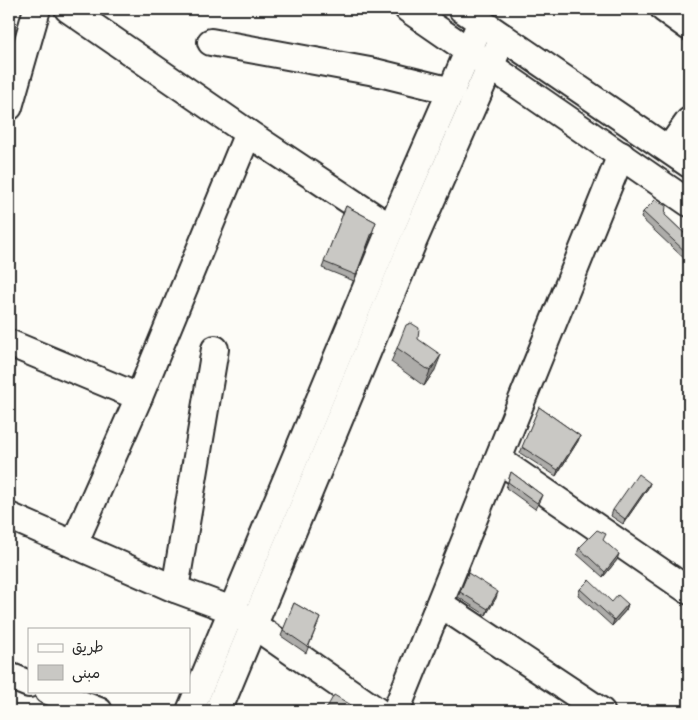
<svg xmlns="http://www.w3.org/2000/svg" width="698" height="720" viewBox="0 0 698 720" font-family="'Playpen Sans','Playpen Sans Arabic',sans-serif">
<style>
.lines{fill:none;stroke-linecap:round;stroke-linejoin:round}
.minor-casing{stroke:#2b2b2b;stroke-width:30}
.minor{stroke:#fdfcf7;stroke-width:26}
.wall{fill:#adaca9;stroke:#2b2b2b}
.shaded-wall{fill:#8d8c89;stroke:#2b2b2b}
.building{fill:#c9c8c4;stroke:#2b2b2b}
</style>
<rect width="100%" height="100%" fill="#fdfcf7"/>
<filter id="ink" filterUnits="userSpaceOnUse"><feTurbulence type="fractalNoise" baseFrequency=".02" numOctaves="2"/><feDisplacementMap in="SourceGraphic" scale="10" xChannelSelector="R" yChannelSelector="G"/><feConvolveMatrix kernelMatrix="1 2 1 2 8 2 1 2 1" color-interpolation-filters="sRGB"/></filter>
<g filter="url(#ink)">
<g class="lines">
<defs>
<g id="minor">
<path d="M 68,9 L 248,133 L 391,228"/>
<path d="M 408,9 L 689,203"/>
<path d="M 462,9 L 689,164"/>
<path d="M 664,9 L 689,27"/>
<path d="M 211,42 L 375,72 L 452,91"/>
<path d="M 9,107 L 37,9"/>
<path d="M 669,149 L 689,121"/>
<path d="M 9,343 L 139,397"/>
<path d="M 499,460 L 689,591"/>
<path d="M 9,516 L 175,589 L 232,610 L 377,711"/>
<path d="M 74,544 L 139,397 L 248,133"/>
<path d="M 175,589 L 215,349"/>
<path d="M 440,604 L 601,711"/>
<path d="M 9,676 L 29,684"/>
<path d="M 48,691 L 99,711"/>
<path d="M 190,711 L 391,228 L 481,22"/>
<path d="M 218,711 L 413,242 L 503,37"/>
<path d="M 396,711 L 621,155"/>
</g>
</defs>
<use href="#minor" class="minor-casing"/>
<use href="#minor" class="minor"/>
</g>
<g class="wall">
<path d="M 346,206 L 376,222 L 354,281 L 322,268 Z"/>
<path d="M 643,212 L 665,215 L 686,235 L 689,231 L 689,263 L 641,218 Z"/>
<path d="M 418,339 L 435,370 L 424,386 L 391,362 L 397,348 Z"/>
<path d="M 539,407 L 580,436 L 578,441 L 556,476 L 520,453 Z"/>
<path d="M 511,472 L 542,495 L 540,500 L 535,509 L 506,488 Z"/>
<path d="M 650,483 L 648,488 L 623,524 L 611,516 L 613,510 Z"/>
<path d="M 603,541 L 617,560 L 603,577 L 577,554 L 579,548 Z"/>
<path d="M 468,573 L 496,598 L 486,615 L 458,597 Z"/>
<path d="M 580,589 L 612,602 L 628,604 L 626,610 L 612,626 L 578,595 Z"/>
<path d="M 294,603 L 320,618 L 306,653 L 281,636 Z"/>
</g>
<g class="shaded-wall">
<path d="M 441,355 L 435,370 L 424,386 L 430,371 Z"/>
<path d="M 580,436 L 578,441 L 556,476 L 558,470 Z"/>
<path d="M 650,483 L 648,488 L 623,524 L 625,519 Z"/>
<path d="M 619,554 L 617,560 L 603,577 L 605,572 Z"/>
<path d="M 498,592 L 496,598 L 486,615 L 488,609 Z"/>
<path d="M 628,604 L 626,610 L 612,626 L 614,620 Z"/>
</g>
<g class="building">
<path d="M 655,200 L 666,206 L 665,215 L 686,235 L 689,231 L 689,255 L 643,212 Z"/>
<path d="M 346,206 L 376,222 L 356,275 L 324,262 Z"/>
<path d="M 411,323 L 419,328 L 418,339 L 441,355 L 430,371 L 397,348 L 406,325 Z"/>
<path d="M 539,407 L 580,436 L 558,470 L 522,447 Z"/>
<path d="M 511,472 L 542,495 L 537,503 L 508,482 Z"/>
<path d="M 638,474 L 650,483 L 625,519 L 613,510 Z"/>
<path d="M 597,530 L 606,534 L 603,540 L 619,554 L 605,572 L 579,548 Z"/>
<path d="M 468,573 L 498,592 L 488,609 L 460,592 Z"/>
<path d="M 589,580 L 612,602 L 618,595 L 628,604 L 614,620 L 580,589 Z"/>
<path d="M 294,603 L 320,618 L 308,647 L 283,630 Z"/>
<path d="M 334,695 L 353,706 L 350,711 L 325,711 Z"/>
</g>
</g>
<rect width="698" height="720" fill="none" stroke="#fdfcf7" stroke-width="30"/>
<rect x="15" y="15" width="668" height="690" fill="none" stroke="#2b2b2b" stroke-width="2" filter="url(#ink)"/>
<rect x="28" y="628" width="162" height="65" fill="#fdfcf7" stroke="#a9a8a5"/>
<rect x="38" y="644" width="25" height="8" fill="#fdfcf7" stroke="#a9a8a5"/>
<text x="72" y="652" font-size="15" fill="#2b2b2b">طريق</text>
<rect x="38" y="665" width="25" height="15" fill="#c9c8c4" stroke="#a9a8a5"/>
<text x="72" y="678" font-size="15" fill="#2b2b2b">مبنى</text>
</svg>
